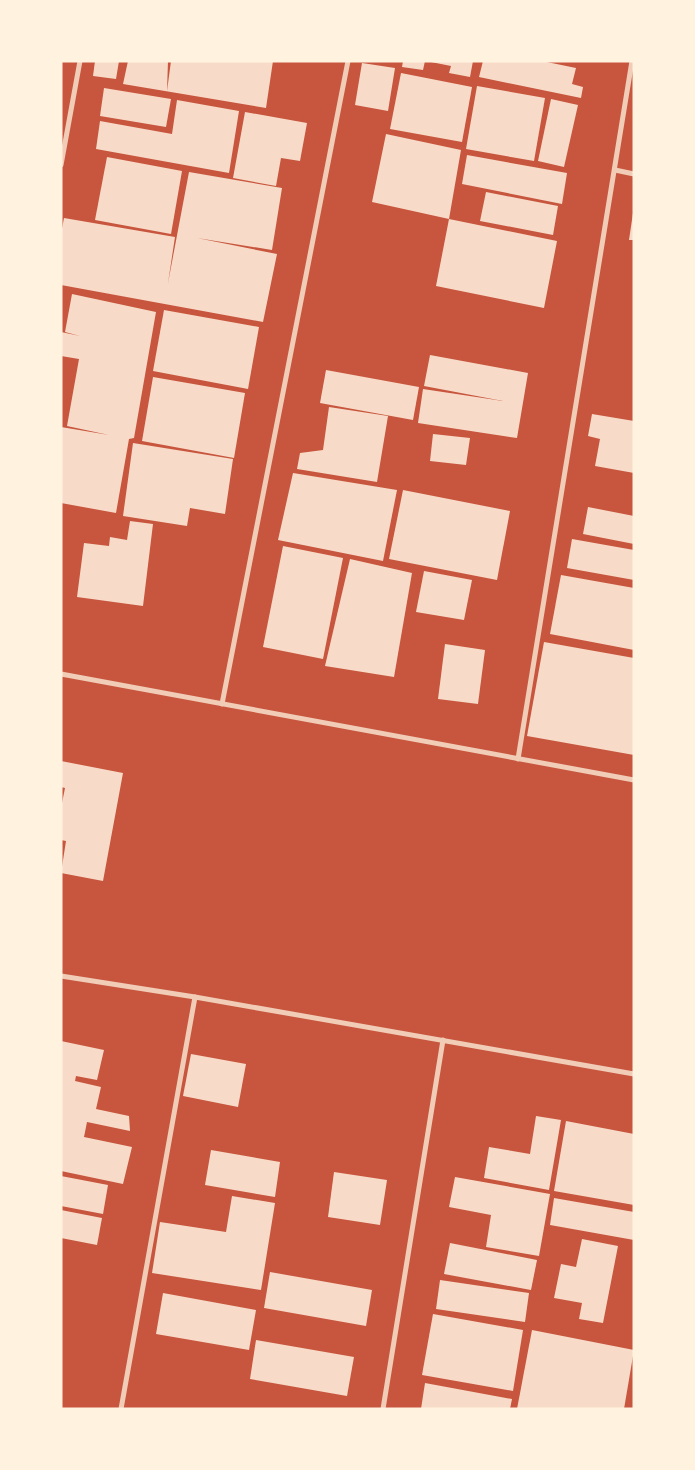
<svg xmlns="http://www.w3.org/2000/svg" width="695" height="1470" viewBox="0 0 695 1470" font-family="'Fira Sans',sans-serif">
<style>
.building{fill:#f7dbc8}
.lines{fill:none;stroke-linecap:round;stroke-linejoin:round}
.minor{stroke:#f1ccb7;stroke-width:5}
</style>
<rect width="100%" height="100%" fill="#c8553d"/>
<g class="building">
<path d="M 95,61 L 119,61 L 116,79 L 93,76 Z"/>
<path d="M 128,61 L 168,61 L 167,91 L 171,61 L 273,61 L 266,108 L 123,84 Z"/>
<path d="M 403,61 L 425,61 L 423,70 L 402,67 Z"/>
<path d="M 426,61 L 473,61 L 470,77 L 449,73 L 451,66 Z"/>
<path d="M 483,61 L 542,61 L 576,68 L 572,84 L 583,87 L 581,98 L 479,77 Z"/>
<path d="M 362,63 L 395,68 L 388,111 L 355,105 Z"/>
<path d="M 401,73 L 472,87 L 462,142 L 390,129 Z"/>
<path d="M 477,86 L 545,98 L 534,161 L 466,149 Z"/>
<path d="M 104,88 L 171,99 L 166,127 L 100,116 Z"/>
<path d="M 551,99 L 578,105 L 564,167 L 538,161 Z"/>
<path d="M 177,100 L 239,111 L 229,173 L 96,149 L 100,121 L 172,134 Z"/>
<path d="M 245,112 L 307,123 L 300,161 L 281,158 L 276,186 L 233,178 Z"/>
<path d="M 386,134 L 461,150 L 449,219 L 557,241 L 544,308 L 436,286 L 449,219 L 372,202 Z"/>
<path d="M 467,155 L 567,173 L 562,204 L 462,184 Z"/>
<path d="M 107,157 L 182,171 L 171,234 L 95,220 Z"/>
<path d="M 189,172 L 282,188 L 272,250 L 197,238 L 277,254 L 263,322 L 61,285 L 61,234 L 64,218 L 175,237 L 168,283 Z"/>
<path d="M 486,192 L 558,206 L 553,235 L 480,221 Z"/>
<path d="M 633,213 L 634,213 L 634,240 L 629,240 Z"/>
<path d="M 72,294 L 156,312 L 134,438 L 129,439 L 116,513 L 61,503 L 61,427 L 109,435 L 67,426 L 79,359 L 61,356 L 61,332 L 80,336 L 65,332 Z"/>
<path d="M 164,310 L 259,327 L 248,389 L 153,371 Z"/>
<path d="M 430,355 L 528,373 L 517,438 L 418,423 L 423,389 L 503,401 L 424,386 Z"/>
<path d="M 326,370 L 419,387 L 413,420 L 320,403 Z"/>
<path d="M 153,377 L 245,393 L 234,458 L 142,441 Z"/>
<path d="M 329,407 L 388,416 L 377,482 L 297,469 L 300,453 L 323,450 Z"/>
<path d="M 592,414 L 634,421 L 634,473 L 595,466 L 600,439 L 588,436 Z"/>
<path d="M 433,434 L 470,438 L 466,465 L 430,461 Z"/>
<path d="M 133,443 L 233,459 L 225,514 L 190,508 L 187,526 L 123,516 Z"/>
<path d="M 293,473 L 397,490 L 383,561 L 278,540 Z"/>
<path d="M 403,490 L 510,511 L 497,580 L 389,559 Z"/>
<path d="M 588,507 L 634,516 L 634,544 L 583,534 Z"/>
<path d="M 130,521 L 153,524 L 143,606 L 77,597 L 84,543 L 109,546 L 110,537 L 127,540 Z"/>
<path d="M 572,539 L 634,550 L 634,580 L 567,568 Z"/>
<path d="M 283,546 L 343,558 L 323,659 L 263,647 Z"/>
<path d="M 350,559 L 412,573 L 394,677 L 325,666 Z"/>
<path d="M 424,571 L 472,580 L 464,620 L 416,612 Z"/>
<path d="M 561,575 L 634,588 L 634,650 L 550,634 Z"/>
<path d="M 544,642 L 634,658 L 634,755 L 527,736 Z"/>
<path d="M 445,644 L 485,650 L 478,704 L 438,699 Z"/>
<path d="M 61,761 L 123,773 L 103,881 L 61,873 L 66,841 L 61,840 L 61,808 L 65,788 L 61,787 Z"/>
<path d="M 61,1041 L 104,1050 L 97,1080 L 76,1076 L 75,1081 L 101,1087 L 96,1109 L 129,1116 L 130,1131 L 87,1122 L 84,1137 L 132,1147 L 123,1184 L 61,1171 Z"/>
<path d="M 191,1054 L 246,1064 L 238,1107 L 183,1096 Z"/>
<path d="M 536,1116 L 561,1120 L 549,1190 L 484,1178 L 489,1147 L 530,1154 Z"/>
<path d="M 566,1121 L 634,1134 L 634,1205 L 554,1191 Z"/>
<path d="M 211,1150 L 280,1162 L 275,1197 L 205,1185 Z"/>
<path d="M 334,1172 L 387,1180 L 380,1225 L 328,1217 Z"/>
<path d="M 61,1176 L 108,1185 L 103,1214 L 61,1206 Z"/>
<path d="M 455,1177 L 550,1194 L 539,1256 L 486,1247 L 491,1215 L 449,1207 Z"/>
<path d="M 232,1196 L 275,1203 L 261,1290 L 152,1273 L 160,1222 L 226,1232 Z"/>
<path d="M 554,1198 L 634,1212 L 634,1240 L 550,1225 Z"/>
<path d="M 61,1210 L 102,1218 L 97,1245 L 61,1238 Z"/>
<path d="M 582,1239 L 618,1246 L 603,1323 L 579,1319 L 582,1303 L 554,1298 L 561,1264 L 576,1267 Z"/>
<path d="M 450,1243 L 537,1260 L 531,1290 L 444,1274 Z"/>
<path d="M 270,1272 L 372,1290 L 366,1326 L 264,1308 Z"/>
<path d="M 440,1280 L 529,1293 L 525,1322 L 436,1309 Z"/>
<path d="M 163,1293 L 256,1310 L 249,1350 L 156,1334 Z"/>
<path d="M 433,1314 L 523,1330 L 513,1391 L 422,1375 Z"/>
<path d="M 532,1330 L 634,1350 L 624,1409 L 517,1409 Z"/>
<path d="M 256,1340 L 354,1357 L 347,1396 L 250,1379 Z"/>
<path d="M 425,1383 L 512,1399 L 510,1409 L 421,1409 Z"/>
</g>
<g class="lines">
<g class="minor">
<path d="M 61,165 L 80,61"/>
<path d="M 615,170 L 634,174"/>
<path d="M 61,674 L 634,780"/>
<path d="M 222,704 L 348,61"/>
<path d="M 518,759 L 632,61"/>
<path d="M 61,976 L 195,997 L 634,1074"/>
<path d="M 121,1409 L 195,997"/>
<path d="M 383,1409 L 443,1040"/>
</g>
</g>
<rect width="695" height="1470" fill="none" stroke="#fff3e0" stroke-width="125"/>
</svg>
